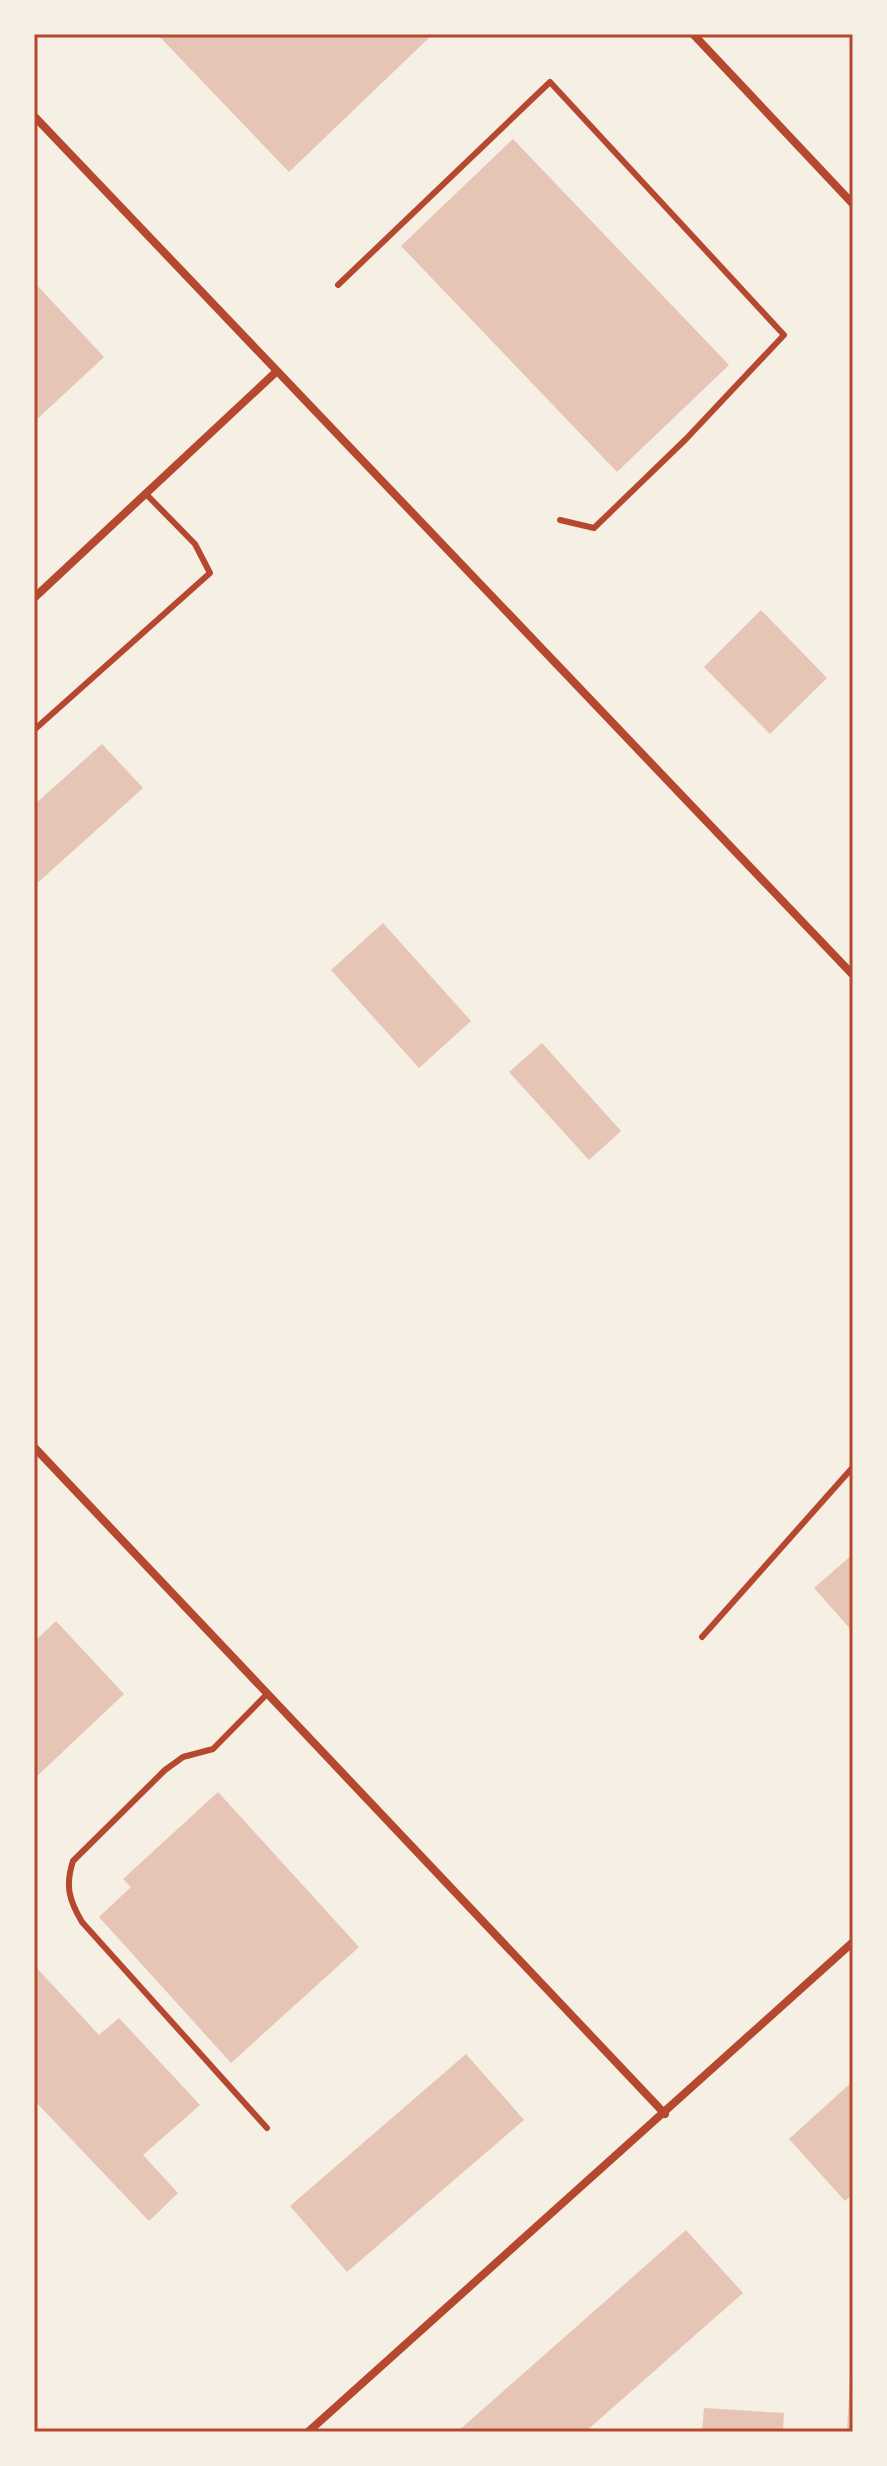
<svg xmlns="http://www.w3.org/2000/svg" width="887" height="2466" viewBox="0 0 887 2466" font-family="Montserrat,sans-serif">
<style>
.building{fill:#e6c5b7}
.lines{fill:none;stroke-linecap:round;stroke-linejoin:round}
.service{stroke:#b5482f;stroke-width:6}
.minor{stroke:#b5482f;stroke-width:8}
.neatline{fill:none;stroke:#b5482f;stroke-width:3}
</style>
<rect width="100%" height="100%" fill="#f6efe4"/>
<g class="building">
<path d="M 157,34 L 433,34 L 289,172 Z"/>
<path d="M 513,139 L 729,365 L 617,472 L 401,246 Z"/>
<path d="M 34,282 L 104,357 L 34,422 Z"/>
<path d="M 761,610 L 827,678 L 770,734 L 704,667 Z"/>
<path d="M 102,744 L 143,788 L 34,886 L 34,805 Z"/>
<path d="M 383,923 L 471,1021 L 419,1068 L 331,970 Z"/>
<path d="M 542,1043 L 621,1131 L 589,1160 L 509,1072 Z"/>
<path d="M 853,1554 L 853,1632 L 814,1588 Z"/>
<path d="M 56,1621 L 124,1694 L 34,1779 L 34,1642 Z"/>
<path d="M 218,1792 L 359,1947 L 231,2063 L 99,1917 L 131,1887 L 123,1879 Z"/>
<path d="M 34,1965 L 99,2035 L 119,2018 L 200,2105 L 143,2155 L 178,2193 L 149,2221 L 34,2100 Z"/>
<path d="M 466,2054 L 524,2120 L 347,2272 L 290,2206 Z"/>
<path d="M 853,2081 L 853,2194 L 845,2201 L 789,2139 Z"/>
<path d="M 686,2230 L 743,2293 L 585,2432 L 457,2432 Z"/>
<path d="M 851,2357 L 853,2432 L 847,2432 Z"/>
<path d="M 704,2408 L 784,2413 L 783,2432 L 702,2432 Z"/>
</g>
<g class="lines">
<g class="service">
<path d="M 338,285 L 550,82 L 784,335 L 686,439 L 594,528 L 560,520"/>
<path d="M 34,730 L 210,573 L 195,544 L 146,494"/>
<path d="M 702,1637 L 853,1467"/>
<path d="M 267,2128 L 82,1922 C 69,1900 65,1886 73,1861 L 165,1770 L 183,1757 L 213,1749 L 267,1694"/>
</g>
<g class="minor">
<path d="M 693,34 L 853,204"/>
<path d="M 34,116 L 853,975"/>
<path d="M 34,598 L 277,371"/>
<path d="M 34,1447 L 665,2114"/>
<path d="M 308,2432 L 853,1942"/>
</g>
</g>
<rect width="887" height="2466" fill="none" stroke="#f6efe4" stroke-width="72"/>
<rect x="36" y="36" width="815" height="2394" class="neatline"/>
</svg>
